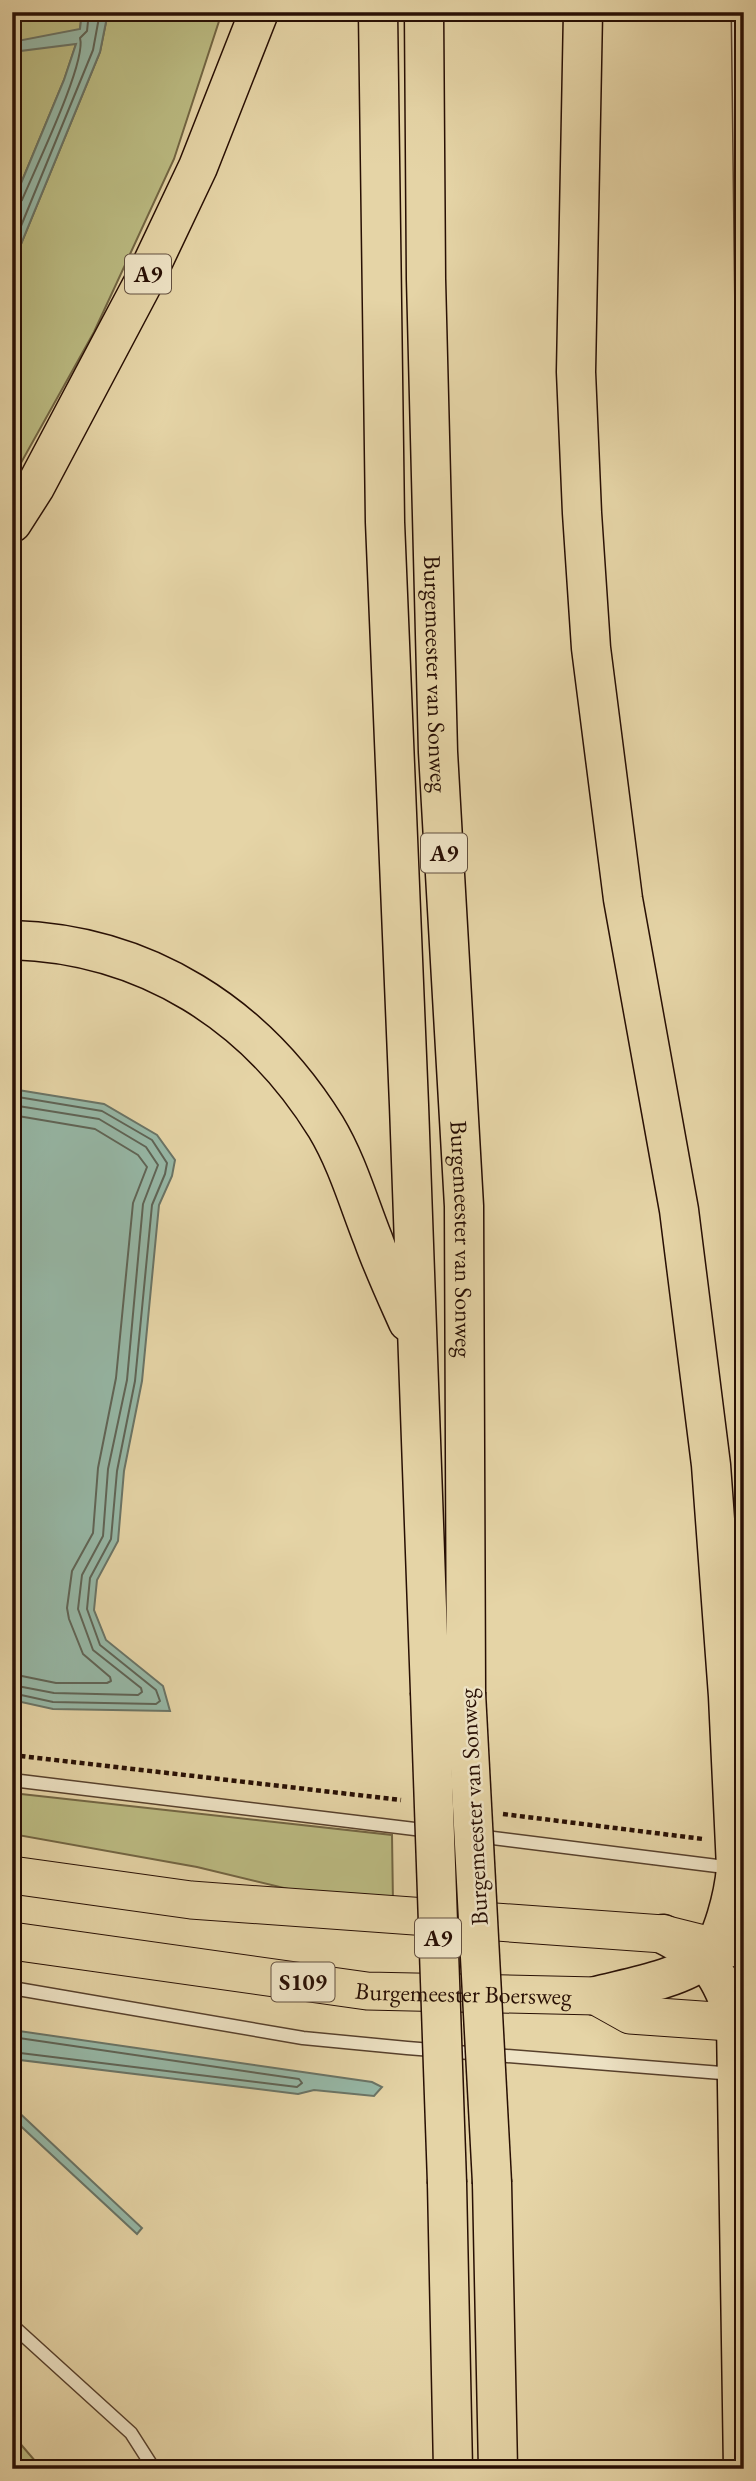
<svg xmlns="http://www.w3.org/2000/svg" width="756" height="2481" viewBox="0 0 756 2481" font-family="'EB Garamond',serif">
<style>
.green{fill:#bbbb82;stroke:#726543;stroke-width:2}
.water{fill:#96b8a7;stroke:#6a7466;stroke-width:2}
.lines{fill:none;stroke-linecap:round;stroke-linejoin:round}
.shore{stroke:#5f6456;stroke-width:2}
.lane-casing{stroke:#57402c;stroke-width:15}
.primary-casing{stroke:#280f04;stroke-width:39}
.highway-casing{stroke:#280f04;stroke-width:41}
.path{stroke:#280f04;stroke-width:4.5;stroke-dasharray:5 3.5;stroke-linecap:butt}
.lane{stroke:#eee3c5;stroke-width:12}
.primary{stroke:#e5d4a6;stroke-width:37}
.highway{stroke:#e5d4a6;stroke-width:38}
.highway-bridge-casing{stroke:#280f04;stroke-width:41;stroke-linecap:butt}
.highway-bridge{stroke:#e5d4a6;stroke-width:38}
.labels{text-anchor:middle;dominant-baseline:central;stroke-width:5;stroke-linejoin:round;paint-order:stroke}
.shield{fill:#eee3c5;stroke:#634f3e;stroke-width:2}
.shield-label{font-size:23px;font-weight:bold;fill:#280f04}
.street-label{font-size:24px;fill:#280f04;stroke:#eee3c5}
</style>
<rect width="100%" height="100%" fill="#e5d4a6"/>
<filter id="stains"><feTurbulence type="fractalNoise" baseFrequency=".00286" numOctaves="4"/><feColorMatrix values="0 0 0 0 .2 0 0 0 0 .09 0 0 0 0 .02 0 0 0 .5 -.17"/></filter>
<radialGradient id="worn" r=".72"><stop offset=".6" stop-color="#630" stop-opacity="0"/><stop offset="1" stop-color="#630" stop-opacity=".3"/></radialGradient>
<g class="green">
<path d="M 12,12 L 82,12 L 80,29 L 71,44 L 76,44 L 64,80 L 12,205 Z"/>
<path d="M 108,12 L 222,12 L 174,159 L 94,332 L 12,479 L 12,266 L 100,52 Z"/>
<path d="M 12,1793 L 392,1835 L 393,1904 L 313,1895 L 197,1867 L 12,1834 Z"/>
<path d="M 12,2434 L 42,2469 L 12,2469 Z"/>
</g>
<g class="water">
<path d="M 82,12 L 108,12 L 100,52 L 12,266 L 12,205 L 64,80 L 76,44 L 12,52 L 12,42 L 80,29 Z"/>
<path d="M 12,1089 L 104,1104 L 157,1135 L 175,1160 L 172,1176 L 159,1205 L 142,1381 L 124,1471 L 118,1541 L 97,1580 L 94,1610 L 106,1640 L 163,1686 L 170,1711 L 53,1709 L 12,1700 Z"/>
<path d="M 12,2030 L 372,2082 L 382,2087 L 374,2096 L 314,2090 L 298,2094 L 12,2059 Z"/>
<path d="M 12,2106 L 142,2228 L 137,2234 L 12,2118 Z"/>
</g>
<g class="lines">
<g class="shore">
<path d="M 12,204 L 18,204 L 22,200 C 34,171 87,62 80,38 L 87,31 L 89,12"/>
<path d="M 12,248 L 93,50 L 100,12"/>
<path d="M 12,1096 L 102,1111 L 152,1140 L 167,1163 L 165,1174 L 152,1205 L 135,1381 L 117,1471 L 111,1539 L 90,1578 L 87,1609 L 100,1645 L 156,1690 L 160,1701 L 156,1704 L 53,1702 L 12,1693"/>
<path d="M 12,1105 L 99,1119 L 146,1147 L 158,1165 L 143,1204 L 127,1380 L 108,1469 L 103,1536 L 82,1575 L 78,1609 L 93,1650 L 141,1688 L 142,1692 L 138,1695 L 54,1693 L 12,1685"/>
<path d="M 12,1115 L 95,1129 L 138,1155 L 147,1167 L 133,1203 L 116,1378 L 98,1468 L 93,1533 L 72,1571 L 67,1608 L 69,1619 L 83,1654 L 110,1677 L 111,1681 L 107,1683 L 56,1683 L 12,1674"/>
<path d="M 12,2037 L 299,2079 L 302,2083 L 297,2087 L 12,2052"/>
</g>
<defs>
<g id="lane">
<path d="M 738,12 L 744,500"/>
<path d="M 12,1780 L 431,1831"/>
<path d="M 477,1836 L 733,1868"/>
<path d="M 12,1988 L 303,2038 L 407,2048 L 734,2074"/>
<path d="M 12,2325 L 131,2433 L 154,2469"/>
</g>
<g id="primary">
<path d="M 12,1875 L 191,1900 L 663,1934 L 715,1947 L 744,1948"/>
<path id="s1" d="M 12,1941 L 367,1991 L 596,1996 L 630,2015 L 744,2023"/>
</g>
<g id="highway">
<path d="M 378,12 L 385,522 L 409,1105 L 430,1692"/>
<path id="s2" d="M 424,12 L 426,279 L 438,752 L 464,1206 L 466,1693"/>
<path d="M 583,12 L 576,372 L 582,513 L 591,648 L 623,899 L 679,1210 L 711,1465 L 728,1696 L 736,1868 C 734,1892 723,1943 704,1959 C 680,1979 626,1988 596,1996"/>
<path d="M 12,523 L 35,487 L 143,283 L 198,167 L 259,12"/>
<path d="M 12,940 C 146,944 256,1014 326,1127 C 347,1162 358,1201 373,1239 C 383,1267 396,1295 408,1322"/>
<path d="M 663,1934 C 710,1958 720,1973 736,2022 L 743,2469"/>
<path d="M 447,2183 L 453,2469"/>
<path d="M 492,2183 L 498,2469"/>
</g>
</defs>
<use href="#lane" class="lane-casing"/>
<use href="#primary" class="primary-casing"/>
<use href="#highway" class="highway-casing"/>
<g class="path">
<path d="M 12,1755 L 401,1800"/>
<path d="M 503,1814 L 703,1839"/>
</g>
<use href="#lane" class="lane"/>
<use href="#primary" class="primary"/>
<use href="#highway" class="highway"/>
<defs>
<g id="highway-bridge">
<path d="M 430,1692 L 447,2183"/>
<path d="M 466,1693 L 492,2183"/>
</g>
</defs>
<use href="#highway-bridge" class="highway-bridge-casing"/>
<use href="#highway-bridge" class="highway-bridge"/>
</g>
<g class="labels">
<g class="shield">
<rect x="125" y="254.5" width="46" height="39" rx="5"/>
<rect x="421" y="833.5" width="46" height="39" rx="5"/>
<rect x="415" y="1918.5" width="46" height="39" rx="5"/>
<rect x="271.5" y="1962.5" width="63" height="39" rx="5"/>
</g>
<g class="shield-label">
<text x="148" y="274">A9</text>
<text x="444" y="853">A9</text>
<text x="438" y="1938">A9</text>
<text x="303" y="1982">S109</text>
</g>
<g class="street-label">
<text stroke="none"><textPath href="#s2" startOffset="662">Burgemeester van Sonweg</textPath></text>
<text stroke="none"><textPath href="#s2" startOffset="1228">Burgemeester van Sonweg</textPath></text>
<text transform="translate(473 1807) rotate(-93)">Burgemeester van Sonweg</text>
<text stroke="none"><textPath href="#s1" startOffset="455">Burgemeester Boersweg</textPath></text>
</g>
</g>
<rect width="756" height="2481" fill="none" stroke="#e5d4a6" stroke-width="42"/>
<rect x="14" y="14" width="728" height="2453" fill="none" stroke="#280f04" stroke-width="3.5"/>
<rect x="21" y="21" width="714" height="2439" fill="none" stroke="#280f04" stroke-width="2"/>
<rect width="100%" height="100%" filter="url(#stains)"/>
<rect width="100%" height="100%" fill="url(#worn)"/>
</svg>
